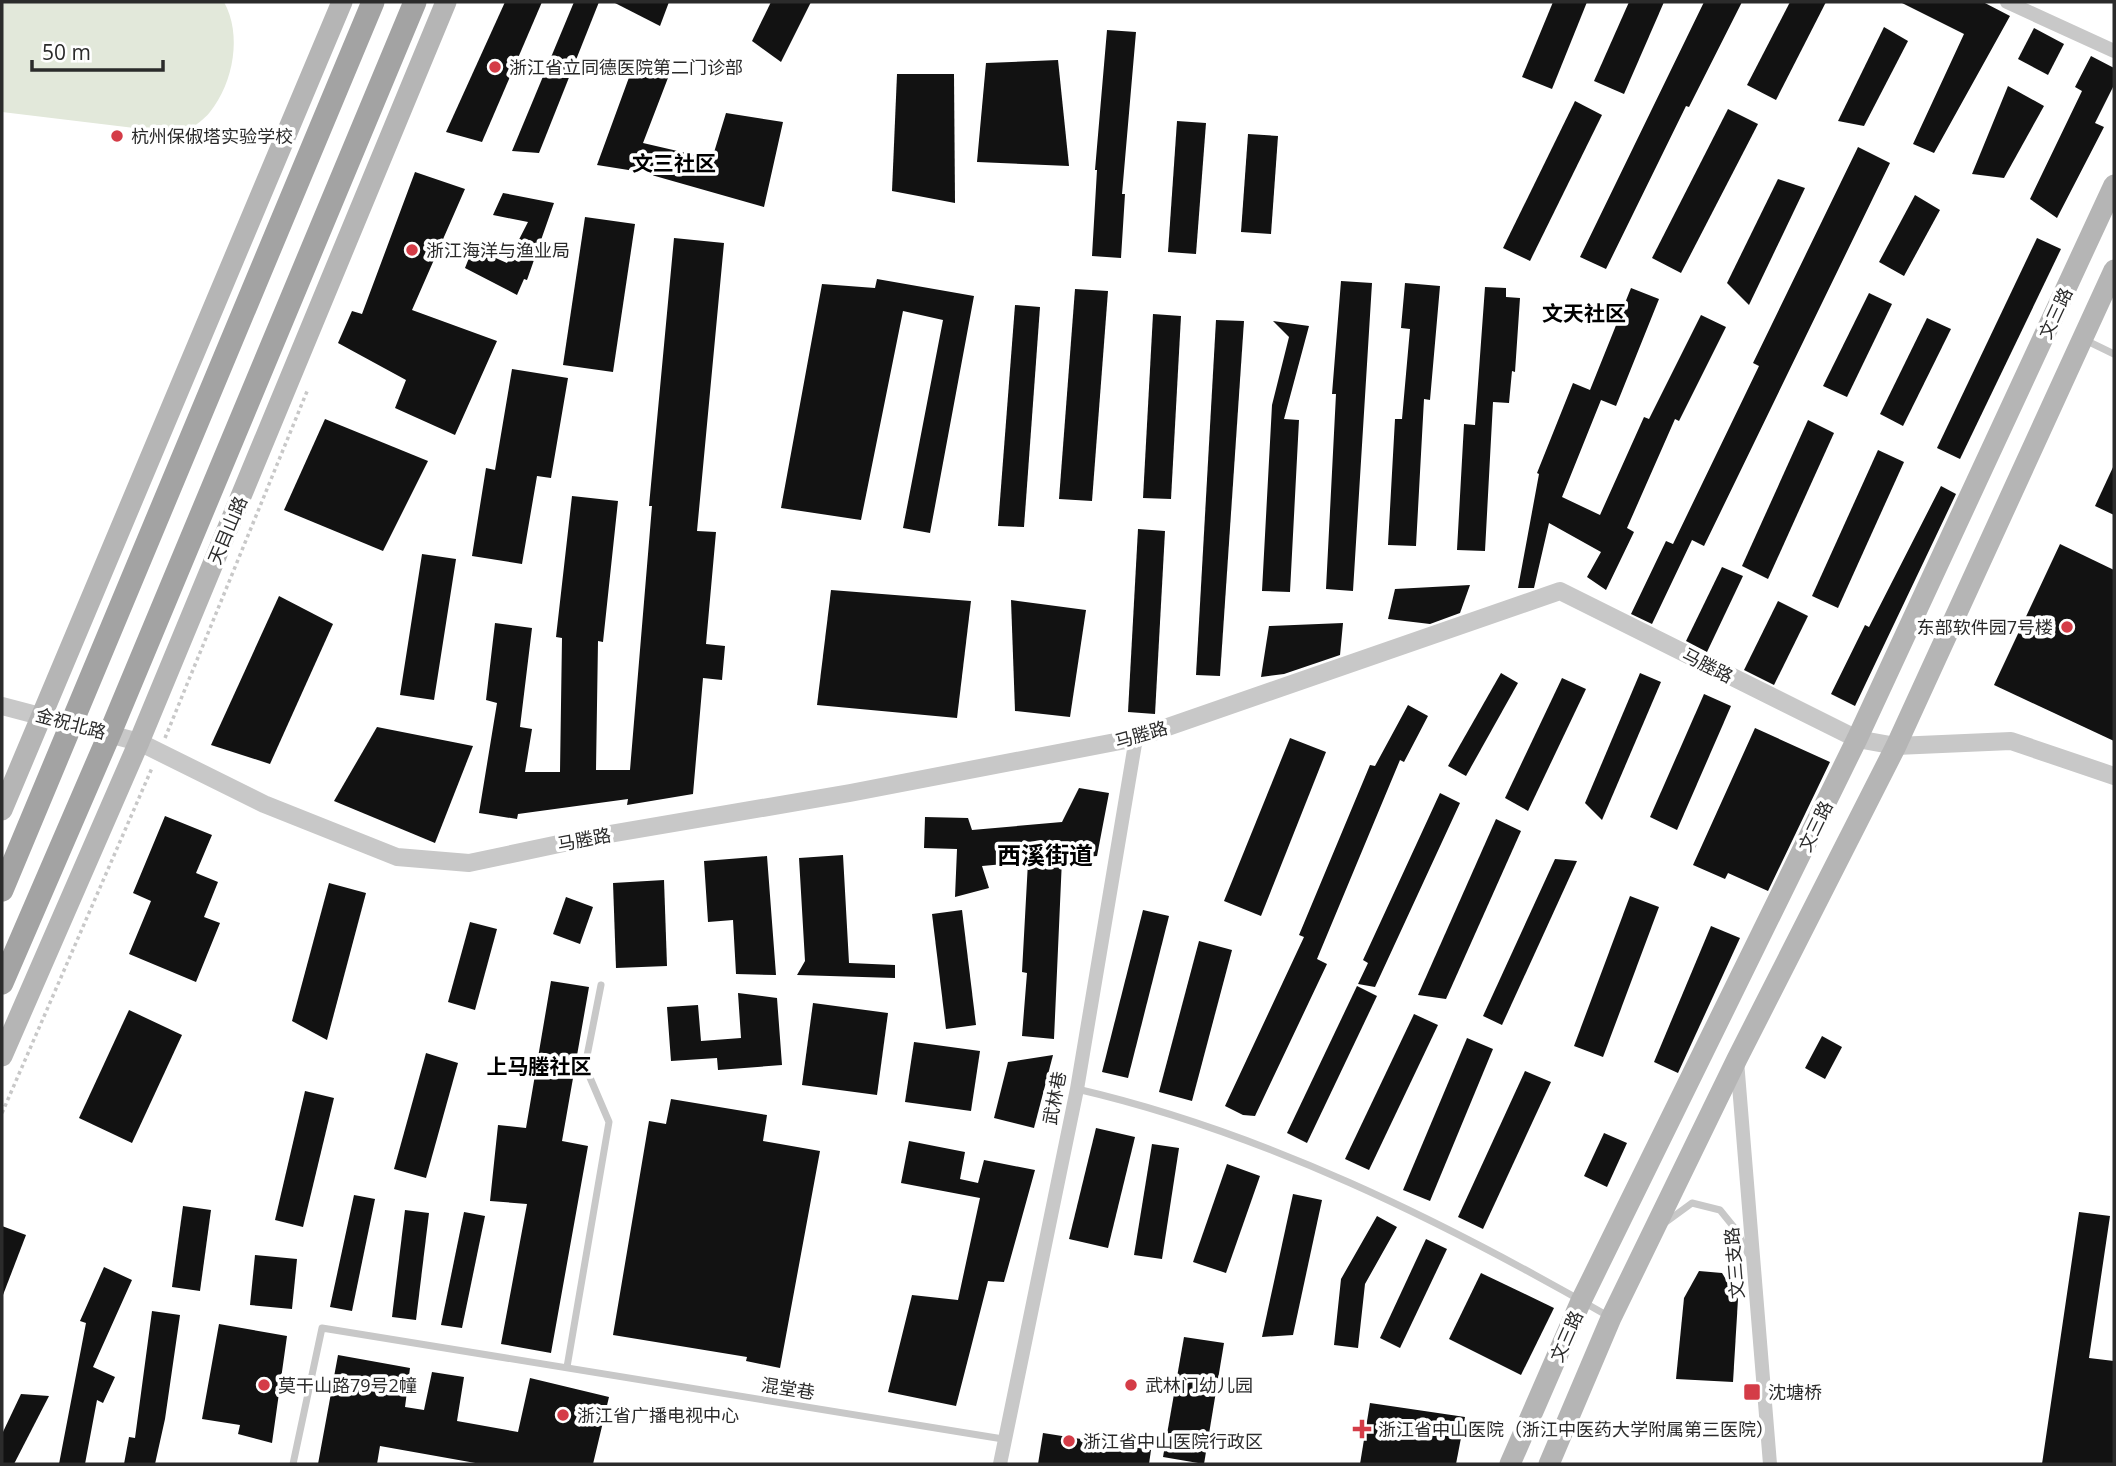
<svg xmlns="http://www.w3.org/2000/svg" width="2116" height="1466" viewBox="0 0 2116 1466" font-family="'Open Sans','Noto Sans SC',sans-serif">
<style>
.green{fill:#e2e8da}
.building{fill:#121212}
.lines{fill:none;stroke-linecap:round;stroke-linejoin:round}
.path{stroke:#c8c8c8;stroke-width:3.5;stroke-dasharray:3.5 3.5;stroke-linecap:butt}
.service{stroke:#c8c8c8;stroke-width:7}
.minor{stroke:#c8c8c8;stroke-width:14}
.tertiary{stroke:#c8c8c8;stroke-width:18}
.secondary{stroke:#b5b5b5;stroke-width:21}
.primary{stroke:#a3a3a3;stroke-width:23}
.poi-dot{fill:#d43c47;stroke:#fff;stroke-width:2.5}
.labels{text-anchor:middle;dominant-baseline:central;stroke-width:7;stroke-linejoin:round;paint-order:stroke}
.poi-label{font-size:18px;fill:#2b2b2b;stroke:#fff;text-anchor:start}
.street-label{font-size:18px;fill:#2b2b2b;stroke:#fff}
.quarter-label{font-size:21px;font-weight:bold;fill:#000;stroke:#fff}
.district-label{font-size:24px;font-weight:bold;fill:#000;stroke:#fff}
</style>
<rect width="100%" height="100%" fill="#fff"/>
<path class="green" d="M 2,2 L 224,2 C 242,34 234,82 210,112 C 204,120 192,127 184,134 L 2,112 Z"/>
<g class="building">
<path d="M 505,2 L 542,2 L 482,142 L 446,132 Z"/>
<path d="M 574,2 L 599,2 L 539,153 L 512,151 Z"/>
<path d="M 613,2 L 669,2 L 660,26 Z"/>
<path d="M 771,2 L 811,2 L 781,62 L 752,41 Z"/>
<path d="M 1553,2 L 1587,2 L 1552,89 L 1522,77 Z"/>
<path d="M 1629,2 L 1664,2 L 1624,94 L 1594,81 Z"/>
<path d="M 1704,2 L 1742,2 L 1689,107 L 1686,106 L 1606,269 L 1580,257 Z"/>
<path d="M 1790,2 L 1826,2 L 1776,100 L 1747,85 Z"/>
<path d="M 1900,2 L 1983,2 L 2010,16 L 1934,153 L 1913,144 L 1964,34 Z"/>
<path d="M 1884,27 L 1908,41 L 1864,126 L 1838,121 Z"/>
<path d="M 2034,28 L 2064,44 L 2048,75 L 2018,59 Z"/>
<path d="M 1107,30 L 1136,32 L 1122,194 L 1125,194 L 1121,258 L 1092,256 L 1097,170 L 1095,170 Z"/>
<path d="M 2091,56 L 2114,68 L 2114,85 L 2095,123 L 2104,127 L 2057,218 L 2030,199 L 2082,91 L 2075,87 Z"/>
<path d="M 1058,60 L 1069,166 L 977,162 L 986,63 Z"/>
<path d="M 635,61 L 671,70 L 643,143 L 712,159 L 726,113 L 783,122 L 764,207 L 641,172 L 597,165 Z"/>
<path d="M 897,74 L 954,74 L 955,203 L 892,191 Z"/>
<path d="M 2008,86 L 2044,106 L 2004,178 L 1972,174 Z"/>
<path d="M 1575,101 L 1602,115 L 1530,261 L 1503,248 Z"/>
<path d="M 1728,109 L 1758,124 L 1681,273 L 1652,258 Z"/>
<path d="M 1177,121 L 1206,123 L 1196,254 L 1168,252 Z"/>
<path d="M 1248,134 L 1278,136 L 1271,234 L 1241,232 Z"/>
<path d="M 1858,147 L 1890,163 L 1704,546 L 1692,540 L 1652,624 L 1631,614 L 1666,541 L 1673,544 L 1759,366 L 1753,363 Z"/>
<path d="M 415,172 L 465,189 L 412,310 L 497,341 L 455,435 L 395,408 L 406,380 L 338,343 L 352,311 L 362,314 Z"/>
<path d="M 1778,179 L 1805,188 L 1749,305 L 1727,283 Z"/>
<path d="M 503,193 L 554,203 L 527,280 L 524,279 L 517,295 L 465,268 L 473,248 L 507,263 L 528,222 L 493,215 Z"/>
<path d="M 1915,195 L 1940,210 L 1904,276 L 1879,262 Z"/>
<path d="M 585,217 L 635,224 L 613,372 L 563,365 Z"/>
<path d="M 674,238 L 724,243 L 697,531 L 716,532 L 706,644 L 725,646 L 722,680 L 703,678 L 693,794 L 627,805 L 628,799 L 518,814 L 517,819 L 479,813 L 497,703 L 486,700 L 495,623 L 532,628 L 520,727 L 532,729 L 525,772 L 560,772 L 562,638 L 556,637 L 572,496 L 618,501 L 603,642 L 598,641 L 596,770 L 630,770 L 652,506 L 649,506 Z"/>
<path d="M 2037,238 L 2061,249 L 1960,459 L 1937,448 Z"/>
<path d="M 877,279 L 974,296 L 930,533 L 903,528 L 943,320 L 903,311 L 861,520 L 781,508 L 822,284 L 875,288 Z"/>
<path d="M 1341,281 L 1372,283 L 1353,591 L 1326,589 L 1336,394 L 1332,394 Z"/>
<path d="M 1405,283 L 1440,286 L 1430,400 L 1424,399 L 1416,546 L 1388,545 L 1395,419 L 1402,419 L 1410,329 L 1401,328 Z"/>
<path d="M 1485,287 L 1506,288 L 1506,297 L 1520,298 L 1515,372 L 1512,371 L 1509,403 L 1493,402 L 1485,551 L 1457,550 L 1464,424 L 1475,425 Z"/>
<path d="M 1631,288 L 1659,299 L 1616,406 L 1601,400 L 1562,497 L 1600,515 L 1644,417 L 1649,419 L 1701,315 L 1726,327 L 1679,421 L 1675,419 L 1627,528 L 1634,532 L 1606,590 L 1587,577 L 1601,552 L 1549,523 L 1534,588 L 1518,588 L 1539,474 L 1537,473 L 1573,383 L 1590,390 Z"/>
<path d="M 1075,289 L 1108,291 L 1092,501 L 1059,499 Z"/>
<path d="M 1869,293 L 1892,304 L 1847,397 L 1823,386 Z"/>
<path d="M 1015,305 L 1040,307 L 1024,527 L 998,526 Z"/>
<path d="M 1153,314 L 1181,316 L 1171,499 L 1143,498 Z"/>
<path d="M 1927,318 L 1951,329 L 1903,426 L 1880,414 Z"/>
<path d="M 1216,320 L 1244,321 L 1220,676 L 1196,675 Z"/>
<path d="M 1273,321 L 1309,326 L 1284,419 L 1299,420 L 1290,592 L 1262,591 L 1272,405 L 1289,337 Z"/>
<path d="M 512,369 L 568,378 L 551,478 L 537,476 L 522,564 L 472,556 L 486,468 L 495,470 Z"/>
<path d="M 325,419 L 428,461 L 383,551 L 284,510 Z"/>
<path d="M 1808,420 L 1834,433 L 1768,579 L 1742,566 Z"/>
<path d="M 1878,450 L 1904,462 L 1838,608 L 1812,596 Z"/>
<path d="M 2114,465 L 2114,515 L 2095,506 Z"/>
<path d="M 1941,486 L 1956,494 L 1855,706 L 1831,694 L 1865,625 L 1869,627 Z"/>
<path d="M 1138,529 L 1165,531 L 1155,714 L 1128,712 Z"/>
<path d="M 2060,544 L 2114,570 L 2114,741 L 1994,685 Z"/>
<path d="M 422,554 L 456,559 L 434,700 L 400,695 Z"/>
<path d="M 1722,567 L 1743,576 L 1707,652 L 1686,641 Z"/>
<path d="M 1470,585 L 1460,613 L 1430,624 L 1388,619 L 1395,589 Z"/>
<path d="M 831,590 L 971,601 L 957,718 L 817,705 Z"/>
<path d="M 279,596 L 333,624 L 270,764 L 211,745 Z"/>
<path d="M 1011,600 L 1086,610 L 1070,717 L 1015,711 Z"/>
<path d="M 1778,601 L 1808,616 L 1774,685 L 1744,670 Z"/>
<path d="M 1343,623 L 1340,655 L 1284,674 L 1261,677 L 1269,626 Z"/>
<path d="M 1501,673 L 1518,683 L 1466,776 L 1448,766 Z"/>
<path d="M 1640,673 L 1661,682 L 1602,820 L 1585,803 Z"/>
<path d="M 1562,678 L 1586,689 L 1528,811 L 1505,798 Z"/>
<path d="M 1704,694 L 1731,706 L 1677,830 L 1650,817 Z"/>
<path d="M 1408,705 L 1428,716 L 1404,762 L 1400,760 L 1317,959 L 1327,964 L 1255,1116 L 1243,1115 L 1225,1106 L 1304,937 L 1299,935 L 1370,765 L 1375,766 Z"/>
<path d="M 377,727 L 473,746 L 435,843 L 334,801 Z"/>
<path d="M 1755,728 L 1830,762 L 1768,891 L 1728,873 L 1725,879 L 1693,865 Z"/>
<path d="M 1290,738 L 1326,752 L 1261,916 L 1224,901 Z"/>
<path d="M 1079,788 L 1109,793 L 1097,856 L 1062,859 L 1054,1039 L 1022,1036 L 1027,973 L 1022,972 L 1028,862 L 982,866 L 989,888 L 955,897 L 957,849 L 924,848 L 925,817 L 968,818 L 972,830 L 1062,822 Z"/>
<path d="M 1440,793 L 1460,803 L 1375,987 L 1358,984 L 1368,963 L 1363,960 Z"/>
<path d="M 165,816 L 212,835 L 196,873 L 218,882 L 204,917 L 220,923 L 196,982 L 129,954 L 151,901 L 133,893 Z"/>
<path d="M 1496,819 L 1521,831 L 1446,999 L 1418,995 Z"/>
<path d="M 843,855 L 849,963 L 895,965 L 895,978 L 797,975 L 805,961 L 799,858 Z"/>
<path d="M 767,856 L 776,975 L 736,974 L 733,920 L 708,922 L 704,861 Z"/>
<path d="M 1555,859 L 1577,861 L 1502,1025 L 1483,1016 Z"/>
<path d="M 664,880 L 667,966 L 616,968 L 613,883 Z"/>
<path d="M 329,883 L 366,893 L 327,1040 L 292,1021 Z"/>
<path d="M 1630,896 L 1659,907 L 1603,1057 L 1574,1046 Z"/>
<path d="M 566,897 L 593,907 L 580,944 L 553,934 Z"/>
<path d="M 962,910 L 976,1025 L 946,1029 L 932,914 Z"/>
<path d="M 1143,910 L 1169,916 L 1128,1078 L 1102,1072 Z"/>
<path d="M 470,922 L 497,929 L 475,1010 L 448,1002 Z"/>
<path d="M 1711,926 L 1740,938 L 1678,1073 L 1654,1062 Z"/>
<path d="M 1199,941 L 1232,950 L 1192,1101 L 1159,1092 Z"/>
<path d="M 551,981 L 589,987 L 562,1141 L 588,1146 L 551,1353 L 501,1344 L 527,1204 L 490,1201 L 498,1125 L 526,1128 Z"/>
<path d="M 1357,986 L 1377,996 L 1307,1143 L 1287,1133 Z"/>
<path d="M 738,993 L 777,998 L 782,1065 L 718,1070 L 717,1058 L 671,1061 L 667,1007 L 698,1005 L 701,1041 L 741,1038 Z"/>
<path d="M 813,1003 L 888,1013 L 877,1095 L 802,1085 Z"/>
<path d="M 129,1010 L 182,1035 L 132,1143 L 79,1118 Z"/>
<path d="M 1414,1014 L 1438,1025 L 1369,1170 L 1345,1159 Z"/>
<path d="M 1822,1036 L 1842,1047 L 1825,1079 L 1805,1068 Z"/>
<path d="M 1467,1038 L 1493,1049 L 1430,1201 L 1403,1190 Z"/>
<path d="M 914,1042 L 980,1051 L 971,1111 L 905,1102 Z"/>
<path d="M 426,1053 L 458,1063 L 426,1178 L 394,1169 Z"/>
<path d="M 1053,1055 L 1034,1128 L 994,1118 L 1008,1062 Z"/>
<path d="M 1525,1071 L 1551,1082 L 1483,1229 L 1458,1217 Z"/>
<path d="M 305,1091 L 334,1098 L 303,1227 L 275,1220 Z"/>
<path d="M 671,1099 L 767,1115 L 763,1141 L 820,1151 L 780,1368 L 746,1361 L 747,1357 L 613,1335 L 649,1121 L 666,1124 Z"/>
<path d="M 1096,1128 L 1135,1137 L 1108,1248 L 1069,1239 Z"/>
<path d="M 1604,1133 L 1627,1143 L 1607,1187 L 1584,1176 Z"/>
<path d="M 909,1141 L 965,1152 L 960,1179 L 978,1183 L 984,1160 L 1035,1170 L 1004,1282 L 988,1281 L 956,1406 L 888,1392 L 912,1295 L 958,1300 L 980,1198 L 901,1183 Z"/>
<path d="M 1152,1144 L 1179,1148 L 1162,1259 L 1134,1255 Z"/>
<path d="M 1227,1164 L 1260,1176 L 1226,1273 L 1193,1262 Z"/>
<path d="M 1293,1194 L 1322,1200 L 1293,1335 L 1262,1337 Z"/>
<path d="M 354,1195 L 375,1199 L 352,1311 L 330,1307 Z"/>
<path d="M 183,1206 L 211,1210 L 200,1291 L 172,1287 Z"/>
<path d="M 405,1210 L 429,1213 L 416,1320 L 392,1317 Z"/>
<path d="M 464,1212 L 485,1216 L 462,1328 L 441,1325 Z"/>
<path d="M 2079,1212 L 2110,1216 L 2089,1358 L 2114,1361 L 2114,1464 L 2042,1464 Z"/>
<path d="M 1377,1216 L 1397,1227 L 1365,1284 L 1358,1348 L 1334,1345 L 1341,1279 Z"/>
<path d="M 2,1226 L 26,1235 L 3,1295 L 2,1295 Z"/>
<path d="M 1426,1239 L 1447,1249 L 1400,1348 L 1380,1338 Z"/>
<path d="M 255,1255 L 297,1259 L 292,1309 L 250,1305 Z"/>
<path d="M 104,1267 L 132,1280 L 93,1367 L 115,1377 L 103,1403 L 97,1400 L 85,1464 L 59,1464 L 86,1323 L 80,1321 Z"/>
<path d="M 1699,1271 L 1722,1273 L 1738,1299 L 1733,1382 L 1676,1379 L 1684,1298 Z"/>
<path d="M 1481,1273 L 1554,1308 L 1521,1375 L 1449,1339 Z"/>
<path d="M 152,1311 L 180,1315 L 165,1419 L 155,1464 L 124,1464 L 129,1437 L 135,1438 Z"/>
<path d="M 219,1324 L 287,1336 L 272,1443 L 238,1434 L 240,1425 L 202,1419 Z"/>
<path d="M 1184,1337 L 1224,1343 L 1204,1464 L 1163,1457 Z"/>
<path d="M 338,1355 L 410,1368 L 405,1407 L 424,1410 L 432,1372 L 464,1377 L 457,1421 L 518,1432 L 530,1378 L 609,1397 L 593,1464 L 481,1464 L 380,1446 L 377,1464 L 318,1464 Z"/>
<path d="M 21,1394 L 49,1396 L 14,1464 L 2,1464 L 2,1434 Z"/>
<path d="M 1370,1403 L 1465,1417 L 1456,1464 L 1360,1464 Z"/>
<path d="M 1043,1433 L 1151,1450 L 1149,1464 L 1038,1464 Z"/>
</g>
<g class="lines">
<g class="path">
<path d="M 165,738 L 308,389"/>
<path d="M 2,1113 L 152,768"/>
</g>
<g class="service">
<path d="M 2083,339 L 2114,354"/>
<path d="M 1077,1089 C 1263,1132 1443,1221 1608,1316"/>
<path d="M 1666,1222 L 1692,1203 L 1720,1210 L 1737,1231 L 1748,1254"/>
<path d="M 567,1367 L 609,1122 L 585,1066 L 601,985"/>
<path d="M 293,1464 L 322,1328 L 1003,1439"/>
</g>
<g class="minor">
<path d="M 2007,2 L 2114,51"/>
<path d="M 1737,1061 L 1770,1464"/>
<path d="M 1000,1464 L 1077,1089 L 1136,738"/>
</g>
<path class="tertiary" d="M 2,706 L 139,742 L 264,804 L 397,857 L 469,863 L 592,837 L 850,793 L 1136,738 L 1560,591 L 1857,739 L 1896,746 L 2011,741 L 2114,776"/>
<g class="secondary">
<path d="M 2,810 L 342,2"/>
<path d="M 2,1056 L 139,742 L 446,2"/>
<path d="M 1510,1464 L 1581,1301 L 1857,739 L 2114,185"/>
<path d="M 1549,1464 L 1611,1318 L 1737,1059 L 1896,746 L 2114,270"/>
</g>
<g class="primary">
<path d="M 2,890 L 373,2"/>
<path d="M 2,983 L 110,733 L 415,2"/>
</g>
</g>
<g class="poi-dot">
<circle cx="495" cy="67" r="7"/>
<circle cx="117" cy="136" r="7"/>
<circle cx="412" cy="250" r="7"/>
<circle cx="2067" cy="627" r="7"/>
<circle cx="264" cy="1385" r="7"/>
<circle cx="1131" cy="1385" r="7"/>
<rect x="1743" y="1383" width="18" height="18" rx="3.5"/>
<circle cx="563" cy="1415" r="7"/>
<path d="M1358.5 1418.5h7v7h7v7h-7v7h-7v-7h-7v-7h7z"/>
<circle cx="1069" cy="1441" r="7"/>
</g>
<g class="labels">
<g class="poi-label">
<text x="509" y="67">浙江省立同德医院第二门诊部</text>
<text x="131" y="136">杭州保俶塔实验学校</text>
<text x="426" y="250">浙江海洋与渔业局</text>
<text x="2053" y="627" text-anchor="end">东部软件园7号楼</text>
<text x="278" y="1385">莫干山路79号2幢</text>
<text x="1145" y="1385">武林门幼儿园</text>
<text x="1768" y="1392">沈塘桥</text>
<text x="577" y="1415">浙江省广播电视中心</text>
<text x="1378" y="1429">浙江省中山医院（浙江中医药大学附属第三医院）</text>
<text x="1083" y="1441">浙江省中山医院行政区</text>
</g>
<g class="street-label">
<text transform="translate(2055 313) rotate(-65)">文三路</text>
<text transform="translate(227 530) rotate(-67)">天目山路</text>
<text transform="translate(1708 665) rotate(27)">马塍路</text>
<text transform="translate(71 723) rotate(15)">金祝北路</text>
<text transform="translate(1141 734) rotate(-16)">马塍路</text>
<text transform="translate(1815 826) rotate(-64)">文三路</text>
<text transform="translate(584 839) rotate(-11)">马塍路</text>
<text transform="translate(1054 1098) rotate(-79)">武林巷</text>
<text transform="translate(1734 1263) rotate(-95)">文三支路</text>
<text transform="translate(1566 1336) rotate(-66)">文三路</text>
<text transform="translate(788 1388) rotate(9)">混堂巷</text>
</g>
<g class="quarter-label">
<text x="674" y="163">文三社区</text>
<text x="1584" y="313">文天社区</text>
<text x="539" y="1066">上马塍社区</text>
</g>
<g class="district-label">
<text x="1045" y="854">西溪街道</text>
</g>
</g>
<rect width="2116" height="1466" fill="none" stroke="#2b2b2b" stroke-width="7"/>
<path d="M32 60v10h131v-10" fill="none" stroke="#2b2b2b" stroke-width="3.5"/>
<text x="42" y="60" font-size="21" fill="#2b2b2b" stroke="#ffffff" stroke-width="5" paint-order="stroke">50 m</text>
</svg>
